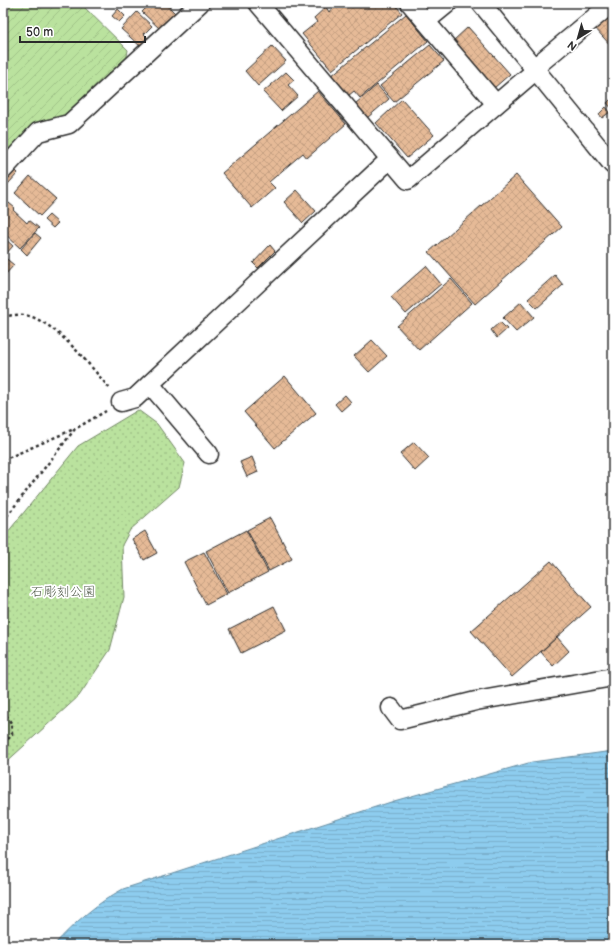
<svg xmlns="http://www.w3.org/2000/svg" width="616" height="948" viewBox="0 0 616 948" font-family="'Balsamiq Sans','Klee One',sans-serif">
<style>
.park{fill:url(#park-dots);stroke:#728664}
.garden{fill:url(#garden-furrows);stroke:#728664}
.water{fill:url(#water-rules);stroke:#668ca0}
.building{fill:url(#building-cross-hatch);stroke:#2b2b2b}
.lines{fill:none;stroke-linecap:round;stroke-linejoin:round}
.street-casing{stroke:#2b2b2b;stroke-width:21}
.path{stroke:#2b2b2b;stroke-width:2.5;stroke-dasharray:3 3;stroke-linecap:butt}
.street{stroke:#fff;stroke-width:18}
.labels{text-anchor:middle;dominant-baseline:central;stroke-width:3.5;stroke-linejoin:round;paint-order:stroke}
.park-label{font-size:13px;fill:#4f5948;stroke:#fff}
</style>
<defs>
<pattern id="park-dots" width="8" height="8" patternUnits="userSpaceOnUse"><rect width="8" height="8" fill="#bae29e"/><path d="M2 2h.1M6 6h.1" fill="none" stroke="#a0c288" stroke-width="1.8" stroke-linecap="round"/></pattern>
<pattern id="garden-furrows" width="10" height="10" patternUnits="userSpaceOnUse"><rect width="10" height="10" fill="#bae29e"/><path d="M-1 1l2-2M0 10L10 0M9 11l2-2" fill="none" stroke="#a0c288"/></pattern>
<pattern id="water-rules" width="6" height="5" patternUnits="userSpaceOnUse"><rect width="6" height="5" fill="#8dccee"/><path d="M0 2.5h6" fill="none" stroke="#7aafcc"/></pattern>
<pattern id="building-cross-hatch" width="8" height="8" patternUnits="userSpaceOnUse"><rect width="8" height="8" fill="#e6ba97"/><path d="M0 0l8 8M0 8l8-8" fill="none" stroke="#c5a082"/></pattern>
</defs>
<rect width="100%" height="100%" fill="#fff"/>
<filter id="ink" filterUnits="userSpaceOnUse"><feTurbulence type="fractalNoise" baseFrequency=".025" numOctaves="2"/><feDisplacementMap in="SourceGraphic" scale="8" xChannelSelector="R" yChannelSelector="G"/><feConvolveMatrix kernelMatrix="1 2 1 2 8 2 1 2 1" color-interpolation-filters="sRGB"/></filter>
<g filter="url(#ink)">
<path class="park" d="M 138,410 L 157,424 L 185,463 L 179,487 L 130,530 L 122,545 L 124,597 L 110,650 L 79,696 L 3,765 L 3,538 L 78,446 Z"/>
<path class="garden" d="M 3,3 L 80,3 L 128,50 L 126,62 L 67,116 L 3,161 Z"/>
<path class="water" d="M 613,751 L 613,945 L 54,945 C 74,923 97,903 123,889 L 394,801 L 532,762 Z"/>
<g class="building">
<path d="M 151,3 L 165,3 L 175,13 L 160,29 L 142,12 Z"/>
<path d="M 340,3 L 394,3 L 402,13 L 332,70 L 302,34 L 317,22 L 314,18 L 326,7 L 329,12 Z"/>
<path d="M 118,9 L 125,16 L 119,22 L 112,16 Z"/>
<path d="M 613,11 L 613,46 L 612,47 L 594,27 Z"/>
<path d="M 137,12 L 152,26 L 144,34 L 148,38 L 140,46 L 121,29 Z"/>
<path d="M 406,14 L 428,41 L 360,98 L 354,91 L 348,96 L 331,76 Z"/>
<path d="M 468,27 L 510,74 L 494,88 L 453,41 Z"/>
<path d="M 430,45 L 444,61 L 394,102 L 380,86 Z"/>
<path d="M 272,46 L 286,61 L 258,86 L 245,71 Z"/>
<path d="M 286,72 L 294,80 L 288,85 L 298,96 L 281,111 L 263,92 Z"/>
<path d="M 377,85 L 389,99 L 367,118 L 355,104 Z"/>
<path d="M 318,91 L 346,124 L 307,158 L 303,153 L 269,182 L 275,188 L 252,208 L 222,173 Z"/>
<path d="M 613,97 L 613,110 L 607,103 Z"/>
<path d="M 402,99 L 434,135 L 407,158 L 376,123 Z"/>
<path d="M 606,107 L 610,112 L 602,118 L 599,114 Z"/>
<path d="M 15,170 L 18,173 L 8,184 L 5,181 Z"/>
<path d="M 516,175 L 562,227 L 475,304 L 429,252 Z"/>
<path d="M 30,176 L 56,199 L 40,216 L 15,193 Z"/>
<path d="M 297,190 L 316,211 L 303,223 L 284,202 Z"/>
<path d="M 3,201 L 7,204 L 9,203 L 15,208 L 13,210 L 27,223 L 29,220 L 39,228 L 20,248 L 3,232 Z"/>
<path d="M 49,215 L 58,223 L 53,228 L 44,220 Z"/>
<path d="M 35,233 L 41,238 L 27,255 L 21,249 Z"/>
<path d="M 3,237 L 13,246 L 5,255 L 3,253 Z"/>
<path d="M 270,245 L 275,251 L 258,268 L 253,263 Z"/>
<path d="M 3,256 L 14,265 L 4,276 L 3,275 Z"/>
<path d="M 426,266 L 441,284 L 406,314 L 391,297 Z"/>
<path d="M 555,275 L 563,285 L 537,308 L 528,299 Z"/>
<path d="M 451,279 L 472,303 L 419,350 L 397,326 Z"/>
<path d="M 521,302 L 534,317 L 516,332 L 503,318 Z"/>
<path d="M 500,322 L 507,329 L 497,338 L 491,330 Z"/>
<path d="M 372,340 L 387,356 L 369,372 L 354,356 Z"/>
<path d="M 285,376 L 316,413 L 275,448 L 244,412 Z"/>
<path d="M 345,395 L 351,402 L 341,411 L 335,404 Z"/>
<path d="M 414,442 L 429,458 L 415,471 L 400,454 Z"/>
<path d="M 252,457 L 258,472 L 247,477 L 240,462 Z"/>
<path d="M 270,518 L 292,559 L 269,571 L 247,530 Z"/>
<path d="M 246,530 L 268,572 L 228,593 L 206,551 Z"/>
<path d="M 145,531 L 157,553 L 144,560 L 132,539 Z"/>
<path d="M 204,552 L 227,594 L 206,605 L 184,562 Z"/>
<path d="M 551,561 L 591,607 L 512,677 L 471,631 Z"/>
<path d="M 274,606 L 286,630 L 241,653 L 229,629 Z"/>
<path d="M 557,637 L 569,651 L 553,666 L 541,652 Z"/>
</g>
<g class="lines">
<defs>
<g id="street">
<path d="M 258,3 L 408,180 L 535,71"/>
<path d="M 410,3 L 496,104"/>
<path d="M 481,3 L 613,165"/>
<path d="M 426,21 L 448,3"/>
<path d="M 534,68 L 612,3"/>
<path d="M 3,170 L 38,132 L 69,124 L 200,3"/>
<path d="M 150,384 L 209,454"/>
<path d="M 121,402 L 135,398 L 390,159"/>
<path d="M 391,708 L 400,720 L 476,701 L 613,677"/>
</g>
</defs>
<use href="#street" class="street-casing"/>
<g class="path">
<path d="M 3,316 C 10,316 18,314 25,315 C 56,321 91,367 111,390"/>
<path d="M 3,460 L 74,429"/>
<path d="M 3,521 L 75,429 L 106,411"/>
<path d="M 3,710 L 11,723 L 12,734 L 3,746"/>
</g>
<use href="#street" class="street"/>
</g>
</g>
<g class="labels">
<g class="park-label">
<text x="63" y="592">石彫刻公園</text>
</g>
</g>
<rect width="616" height="948" fill="none" stroke="#fff" stroke-width="16"/>
<rect x="8" y="8" width="600" height="932" fill="none" stroke="#2b2b2b" stroke-width="1.5" filter="url(#ink)"/>
<g transform="translate(578 38) rotate(217)" stroke="#ffffff" stroke-width="3" paint-order="stroke">
<path d="M0-3L7 15L0 10L-7 15Z" fill="#2b2b2b"/>
<text y="-6" font-size="11" font-weight="bold" text-anchor="middle" fill="#2b2b2b">N</text>
</g>
<path d="M20 36v6h125v-6" fill="none" stroke="#2b2b2b" stroke-width="2"/>
<text x="26" y="36" font-size="12" fill="#2b2b2b" stroke="#ffffff" stroke-width="3" paint-order="stroke">50 m</text>
</svg>
